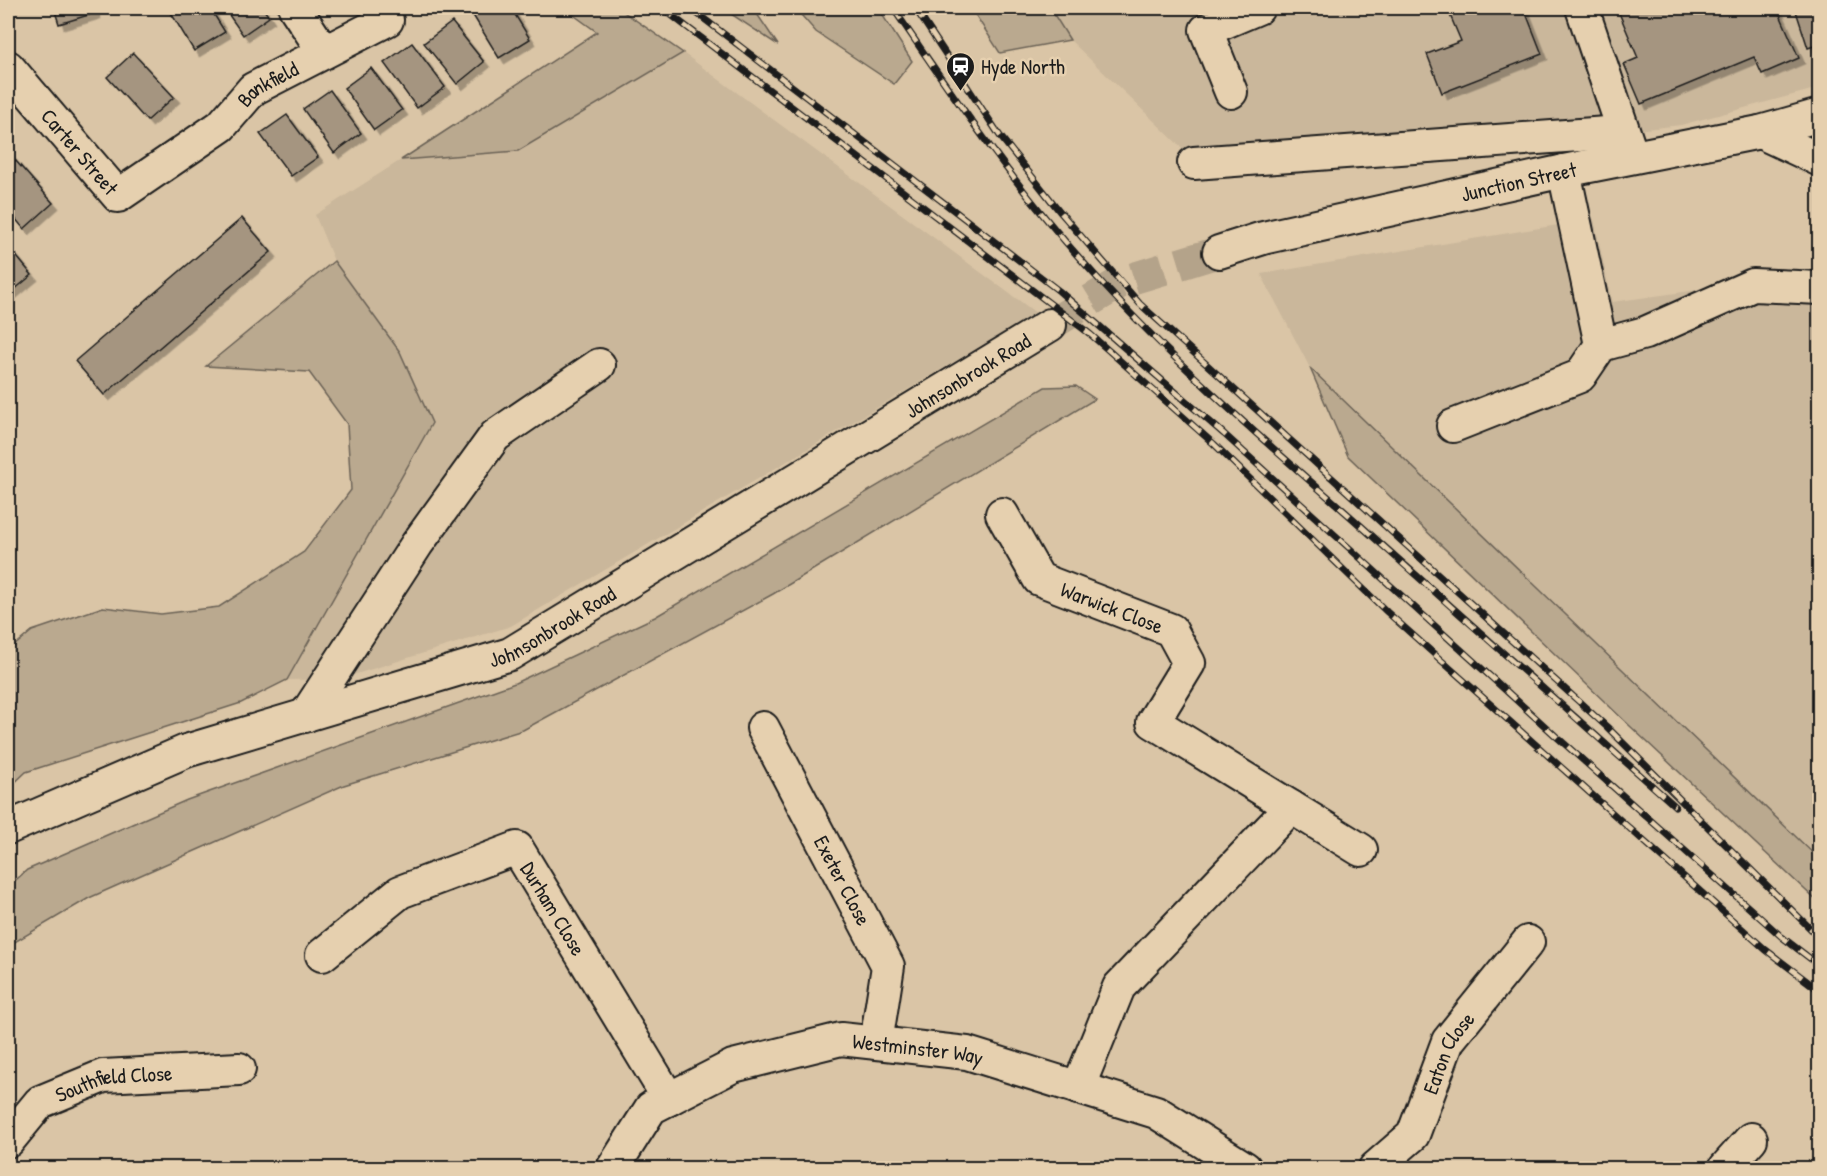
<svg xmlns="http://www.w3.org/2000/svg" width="1827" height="1176" viewBox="0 0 1827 1176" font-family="'Patrick Hand',sans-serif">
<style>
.built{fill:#cab79b}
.green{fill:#baa98f;stroke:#6b6256;stroke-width:1.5}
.building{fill:#a59580;stroke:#1c1c1c;stroke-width:1.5;filter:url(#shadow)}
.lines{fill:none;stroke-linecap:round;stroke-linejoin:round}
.minor-tunnel{stroke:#b4a38a;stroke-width:32;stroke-dasharray:32 16;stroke-linecap:butt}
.minor-casing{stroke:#1c1c1c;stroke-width:36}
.minor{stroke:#e6d0af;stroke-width:32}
.rail-casing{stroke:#1c1c1c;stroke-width:7}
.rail{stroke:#e6d0af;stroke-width:4.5;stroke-dasharray:14;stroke-linecap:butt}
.labels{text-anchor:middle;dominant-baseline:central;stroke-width:5;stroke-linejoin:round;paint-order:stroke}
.poi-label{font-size:21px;fill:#1c1c1c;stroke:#e6d0af;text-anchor:start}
.street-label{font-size:21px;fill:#1c1c1c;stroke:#e6d0af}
</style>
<defs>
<filter id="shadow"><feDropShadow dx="5.5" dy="5.5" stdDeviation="0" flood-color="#0004"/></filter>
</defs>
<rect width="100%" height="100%" fill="#dac5a6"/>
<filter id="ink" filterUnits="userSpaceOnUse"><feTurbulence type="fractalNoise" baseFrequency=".0167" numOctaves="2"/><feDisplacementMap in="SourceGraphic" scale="12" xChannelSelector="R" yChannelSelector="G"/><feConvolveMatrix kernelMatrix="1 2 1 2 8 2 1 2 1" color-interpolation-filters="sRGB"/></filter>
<g filter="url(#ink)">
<g class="built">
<path d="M 1050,8 L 1819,8 L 1819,88 L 1681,125 L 1204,179 L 1182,148 L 1070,40 Z"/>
<path d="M 683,53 L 1036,313 L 511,626 L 340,679 L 287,680 L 432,423 L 400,352 L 334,261 L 315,215 L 401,160 L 518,151 Z"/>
<path d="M 1594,219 L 1612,302 L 1819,273 L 1819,859 L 1310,368 L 1261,274 Z"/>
</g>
<g class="green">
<path d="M 564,8 L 618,8 L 683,53 L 518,151 L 401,160 L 597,32 Z"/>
<path d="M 722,8 L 753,8 L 778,45 Z"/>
<path d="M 795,8 L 878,8 L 912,61 L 894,84 L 816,32 Z"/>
<path d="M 971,8 L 1050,8 L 1070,40 L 1000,53 Z"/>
<path d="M 334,261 L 400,352 L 432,423 L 287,680 L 241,703 L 26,772 L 8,789 L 8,651 L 32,631 L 103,607 L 161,614 L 219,607 L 304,552 L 351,490 L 347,424 L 309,372 L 206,366 Z"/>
<path d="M 1310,368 L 1819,859 L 1819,903 L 1630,726 L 1348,456 Z"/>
<path d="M 1076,386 L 1095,399 L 773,594 L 523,730 L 344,785 L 89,898 L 8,946 L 8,887 L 27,870 L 187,800 L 515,683 L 655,617 L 1045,387 Z"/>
</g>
<g class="building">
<path d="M 54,8 L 94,8 L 95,13 L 59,24 Z"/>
<path d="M 168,8 L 210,8 L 225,32 L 194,51 Z"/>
<path d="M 224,8 L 263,8 L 269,17 L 243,35 Z"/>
<path d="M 479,8 L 511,8 L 530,39 L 499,58 L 471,12 Z"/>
<path d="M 1447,8 L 1524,8 L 1542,54 L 1442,93 L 1427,54 L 1461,41 Z"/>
<path d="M 1617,8 L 1777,8 L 1799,58 L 1762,74 L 1754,57 L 1641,104 L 1624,64 L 1638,58 Z"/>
<path d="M 1795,8 L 1820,8 L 1820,44 L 1808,48 Z"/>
<path d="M 452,22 L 484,62 L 457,84 L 424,43 Z"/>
<path d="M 412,43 L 445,87 L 417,108 L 384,63 Z"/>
<path d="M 133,53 L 174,97 L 147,121 L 107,77 Z"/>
<path d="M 371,68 L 402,110 L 374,130 L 344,88 Z"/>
<path d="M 330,90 L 361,133 L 334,153 L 303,109 Z"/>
<path d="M 287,115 L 318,157 L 291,176 L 260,134 Z"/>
<path d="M 8,152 L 53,203 L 24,229 L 8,210 Z"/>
<path d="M 242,218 L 271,252 L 104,395 L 75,361 Z"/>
<path d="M 8,246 L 32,275 L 8,295 Z"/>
</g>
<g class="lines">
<path class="minor-tunnel" d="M 1050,325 L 1121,282 L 1219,252"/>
<defs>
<g id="minor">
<path d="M 295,8 L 324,52"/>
<path d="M 1582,8 L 1631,153"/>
<path id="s1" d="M 8,67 L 118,196 L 221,126 L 253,89 L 387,20"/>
<path d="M 1231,92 L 1206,30 L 1258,8"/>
<path d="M 1760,132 L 1820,160"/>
<path d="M 1194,163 L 1607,133 L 1632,157"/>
<path d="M 1564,171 L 1601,345 L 1645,333 L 1753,285 L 1820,288"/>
<path id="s2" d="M 1219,252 L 1263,238 L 1564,171 L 1760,132 L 1820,115"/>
<path d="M 1453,426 L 1580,376 L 1601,345"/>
<path id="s3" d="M 1002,514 L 1039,579 L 1171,630 L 1189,663 L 1153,722 L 1361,850"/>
<path d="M 305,716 L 417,544 L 495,436 L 599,365"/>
<path id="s4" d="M 763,728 L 888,966 L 876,1043"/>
<path id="s5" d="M 8,828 L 186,751 L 510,654 L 1050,325"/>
<path id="s6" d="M 322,955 L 400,892 L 517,848 L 669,1099"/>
<path d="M 1078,1088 L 1119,987 L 1291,807"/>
<path id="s7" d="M 8,1141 L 40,1102 L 103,1076 L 239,1069"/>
<path id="s8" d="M 613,1168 L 651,1108 L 733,1066 L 841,1039 L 967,1053 L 1156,1112 L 1245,1168"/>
<path id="s9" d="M 1375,1168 L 1413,1135 L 1448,1041 L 1528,942"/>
<path d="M 1725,1168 L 1751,1139"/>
</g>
</defs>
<use href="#minor" class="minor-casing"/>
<use href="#minor" class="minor"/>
<defs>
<g id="rail">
<path d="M 662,8 L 1090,334 L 1214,444 L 1387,612 L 1766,950 L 1820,991"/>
<path d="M 690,8 L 1059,291 L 1224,434 L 1558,738 L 1782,937 L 1820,966"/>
<path d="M 893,8 C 955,99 1018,191 1093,273 C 1172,361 1262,439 1351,517 C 1459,614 1567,710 1675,806"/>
<path d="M 915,8 L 1000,136 L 1061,213 L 1140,304 L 1607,727 L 1820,938"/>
</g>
</defs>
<use href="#rail" class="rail-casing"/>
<use href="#rail" class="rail"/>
</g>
</g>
<defs>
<symbol id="station-pin" viewBox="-11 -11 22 30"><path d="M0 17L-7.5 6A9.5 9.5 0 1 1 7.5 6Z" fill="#1c1c1c" stroke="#e6d0af"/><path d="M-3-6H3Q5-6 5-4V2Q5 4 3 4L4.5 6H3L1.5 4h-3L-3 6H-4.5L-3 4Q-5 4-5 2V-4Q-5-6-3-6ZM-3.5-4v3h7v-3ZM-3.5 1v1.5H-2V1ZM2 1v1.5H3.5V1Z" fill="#fff"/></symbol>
</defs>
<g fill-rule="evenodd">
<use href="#station-pin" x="944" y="50" width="33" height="45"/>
</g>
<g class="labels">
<g class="poi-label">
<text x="981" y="66">Hyde North</text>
</g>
<g class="street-label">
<text stroke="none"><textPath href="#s1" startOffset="358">Bankfield</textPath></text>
<text stroke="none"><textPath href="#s1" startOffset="111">Carter Street</textPath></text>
<text stroke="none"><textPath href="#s2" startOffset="308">Junction Street</textPath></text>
<text stroke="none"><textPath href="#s5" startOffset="1068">Johnsonbrook Road</textPath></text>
<text stroke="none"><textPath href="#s3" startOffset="153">Warwick Close</textPath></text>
<text stroke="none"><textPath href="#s5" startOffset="582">Johnsonbrook Road</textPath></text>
<text stroke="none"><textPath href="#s4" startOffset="172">Exeter Close</textPath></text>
<text stroke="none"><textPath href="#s6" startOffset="296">Durham Close</textPath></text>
<text stroke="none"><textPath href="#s8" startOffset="352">Westminster Way</textPath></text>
<text stroke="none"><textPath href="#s9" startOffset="140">Eaton Close</textPath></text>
<text stroke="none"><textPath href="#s7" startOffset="128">Southfield Close</textPath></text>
</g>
</g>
<rect width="1827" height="1176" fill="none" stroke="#e6d0af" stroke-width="30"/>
<rect x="15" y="15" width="1797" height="1146" fill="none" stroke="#1c1c1c" stroke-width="2" filter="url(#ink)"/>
</svg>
